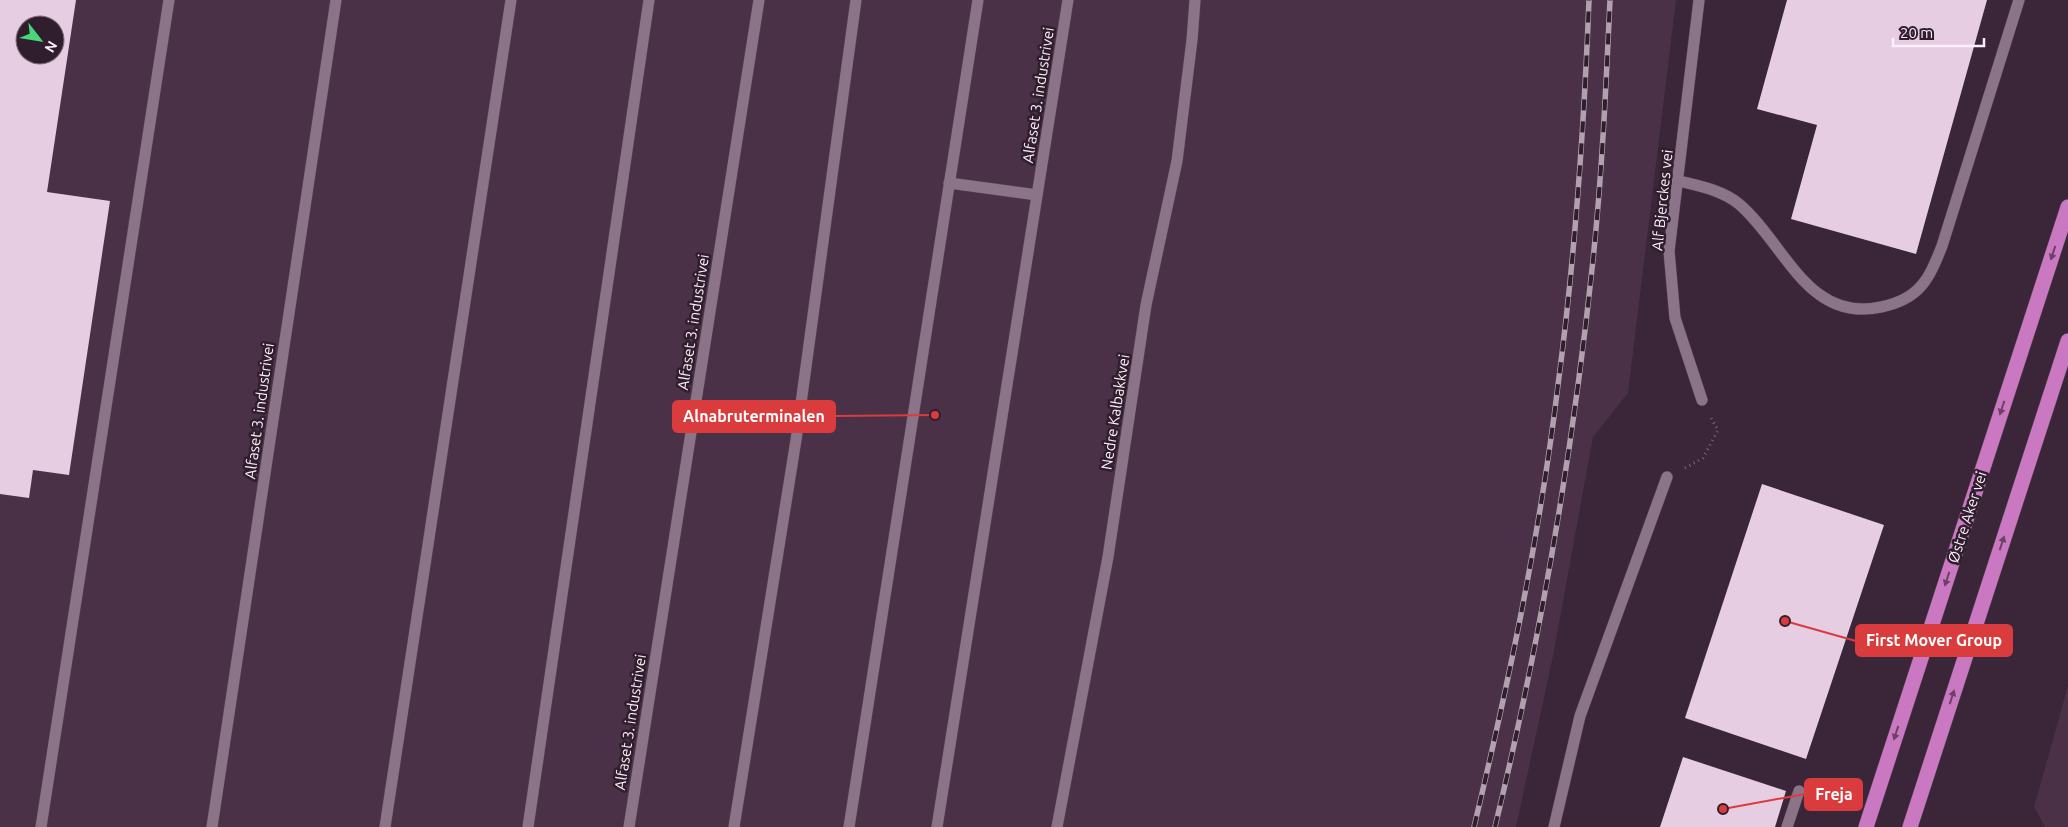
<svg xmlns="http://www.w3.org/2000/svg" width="2068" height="827" viewBox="0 0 2068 827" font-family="Ubuntu,sans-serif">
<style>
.built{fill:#4a3147;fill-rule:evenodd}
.building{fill:#e6cde2;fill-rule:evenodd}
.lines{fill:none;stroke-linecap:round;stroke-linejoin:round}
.service-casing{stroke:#564554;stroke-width:12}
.trunk-casing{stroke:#564554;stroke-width:16}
.path{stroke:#786676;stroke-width:3;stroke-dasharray:1 4;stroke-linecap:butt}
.service{stroke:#8b7488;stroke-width:11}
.trunk{stroke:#ca78c1;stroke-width:15}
.rail-casing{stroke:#b1a0af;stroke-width:5.5}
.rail{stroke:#301d2d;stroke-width:4;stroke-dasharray:11;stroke-linecap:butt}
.oneway{fill:#6e4168}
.labels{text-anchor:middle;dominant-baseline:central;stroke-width:5;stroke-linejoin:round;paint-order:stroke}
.street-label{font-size:15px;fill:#fceefa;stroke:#301d2d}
.leader{fill:none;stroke:#da3c3d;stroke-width:2}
.callout-dot{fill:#da3c3d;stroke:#301d2d;stroke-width:2}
.callout{fill:#da3c3d;stroke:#da3c3d;stroke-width:2}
.callout-label{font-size:16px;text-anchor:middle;font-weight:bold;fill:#fff}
</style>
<rect width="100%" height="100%" fill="#3a2638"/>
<g class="built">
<path d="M 0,0 L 1676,0 L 1628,393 L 1593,437 L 1553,656 L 1516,827 L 0,827 ZM 25,25 L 55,25 L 55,55 L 25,55 Z"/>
<path d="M 2068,686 L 2068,827 L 2045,827 L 2034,807 Z"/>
</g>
<g class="building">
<path d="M 0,0 L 76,0 L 47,192 L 110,201 L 69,475 L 33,470 L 29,498 L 0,494 ZM 25,25 L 55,25 L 55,55 L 25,55 Z"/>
<path d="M 1787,0 L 1987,0 L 1916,254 L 1791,219 L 1817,125 L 1757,109 Z"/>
<path d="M 1762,484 L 1884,525 L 1806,759 L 1685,718 Z"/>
<path d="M 1683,757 L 1786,791 L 1775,827 L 1660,827 Z"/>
</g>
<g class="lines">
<defs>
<g id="service">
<path d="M 1699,0 L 1669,251 L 1675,318 L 1702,400"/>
<path d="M 1679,181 C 1699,186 1722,190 1739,204 C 1785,243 1807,323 1881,307 C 1920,299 1929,279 1942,246 L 2019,0"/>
<path d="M 949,183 L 1037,195"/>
<path d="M 41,827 L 169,0"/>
<path d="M 212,827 L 336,0"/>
<path d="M 385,827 L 511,0"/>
<path d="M 528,827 L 649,0"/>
<path d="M 629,827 L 759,0"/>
<path d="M 734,827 L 796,440 L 856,0"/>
<path d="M 849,827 L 978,0"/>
<path d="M 937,827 L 1068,0"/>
<path d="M 1057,827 L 1108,557 L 1146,305 L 1177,161 L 1192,40 L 1195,0"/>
<path d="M 1554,827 L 1580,716 L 1667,477"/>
<path d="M 1787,827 L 1799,791"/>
</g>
<g id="trunk">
<path d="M 1866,827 L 2068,207"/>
<path d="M 1910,827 L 2068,341"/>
</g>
</defs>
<use href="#service" class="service-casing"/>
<use href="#trunk" class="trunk-casing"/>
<path class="path" d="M 1685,468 L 1703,458 L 1718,430 L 1711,418"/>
<use href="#service" class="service"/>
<use href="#trunk" class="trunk"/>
<defs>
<g id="rail">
<path d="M 1474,827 C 1509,681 1540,534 1558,385 C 1575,257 1584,129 1589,0"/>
<path d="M 1495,827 C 1540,641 1573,451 1593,260 C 1602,174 1606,87 1610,0"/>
</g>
</defs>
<use href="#rail" class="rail-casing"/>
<use href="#rail" class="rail"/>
</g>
<defs><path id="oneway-solid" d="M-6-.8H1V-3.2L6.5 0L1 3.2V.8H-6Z" transform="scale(1.25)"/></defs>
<g class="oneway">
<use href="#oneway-solid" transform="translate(2053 253) rotate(108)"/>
<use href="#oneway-solid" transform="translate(2002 408) rotate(108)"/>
<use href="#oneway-solid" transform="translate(2002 543) rotate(-72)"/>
<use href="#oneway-solid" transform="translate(1947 579) rotate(108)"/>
<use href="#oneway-solid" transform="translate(1952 697) rotate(-72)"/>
<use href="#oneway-solid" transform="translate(1896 733) rotate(108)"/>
</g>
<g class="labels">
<g class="street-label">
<text transform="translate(1038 95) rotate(-81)">Alfaset 3. industrivei</text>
<text transform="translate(1662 200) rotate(-84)">Alf Bjerckes vei</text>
<text transform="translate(693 322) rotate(-81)">Alfaset 3. industrivei</text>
<text transform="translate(259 411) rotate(-82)">Alfaset 3. industrivei</text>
<text transform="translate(1115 412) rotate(-81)">Nedre Kalbakkvei</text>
<text transform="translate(1967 517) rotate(-72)">Østre Aker vei</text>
<text transform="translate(630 722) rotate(-81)">Alfaset 3. industrivei</text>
</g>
</g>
<path class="leader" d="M935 415L835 416M1785 621L1856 641M1723 809L1805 794"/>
<g class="callout-dot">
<circle cx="935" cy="415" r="5"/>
<circle cx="1785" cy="621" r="5"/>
<circle cx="1723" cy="809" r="5"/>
</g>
<g class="callout">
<rect x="673" y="401" width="162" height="31" rx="5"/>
<rect x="1856" y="625" width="156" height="31" rx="5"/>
<rect x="1805" y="779" width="57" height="31" rx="5"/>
</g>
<g class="callout-label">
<text x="754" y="422">Alnabruterminalen</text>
<text x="1934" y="646">First Mover Group</text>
<text x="1834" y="800">Freja</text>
</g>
<g transform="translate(40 40) rotate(121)"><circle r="24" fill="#301d2d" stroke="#82717f"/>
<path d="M0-4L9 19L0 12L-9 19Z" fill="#47d779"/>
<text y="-8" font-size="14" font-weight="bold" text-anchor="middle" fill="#fceefa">N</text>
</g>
<path d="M1893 38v8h91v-8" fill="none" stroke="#fceefa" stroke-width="2.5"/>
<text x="1900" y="38" font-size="15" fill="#fceefa" stroke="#301d2d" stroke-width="4" paint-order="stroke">20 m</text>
</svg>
